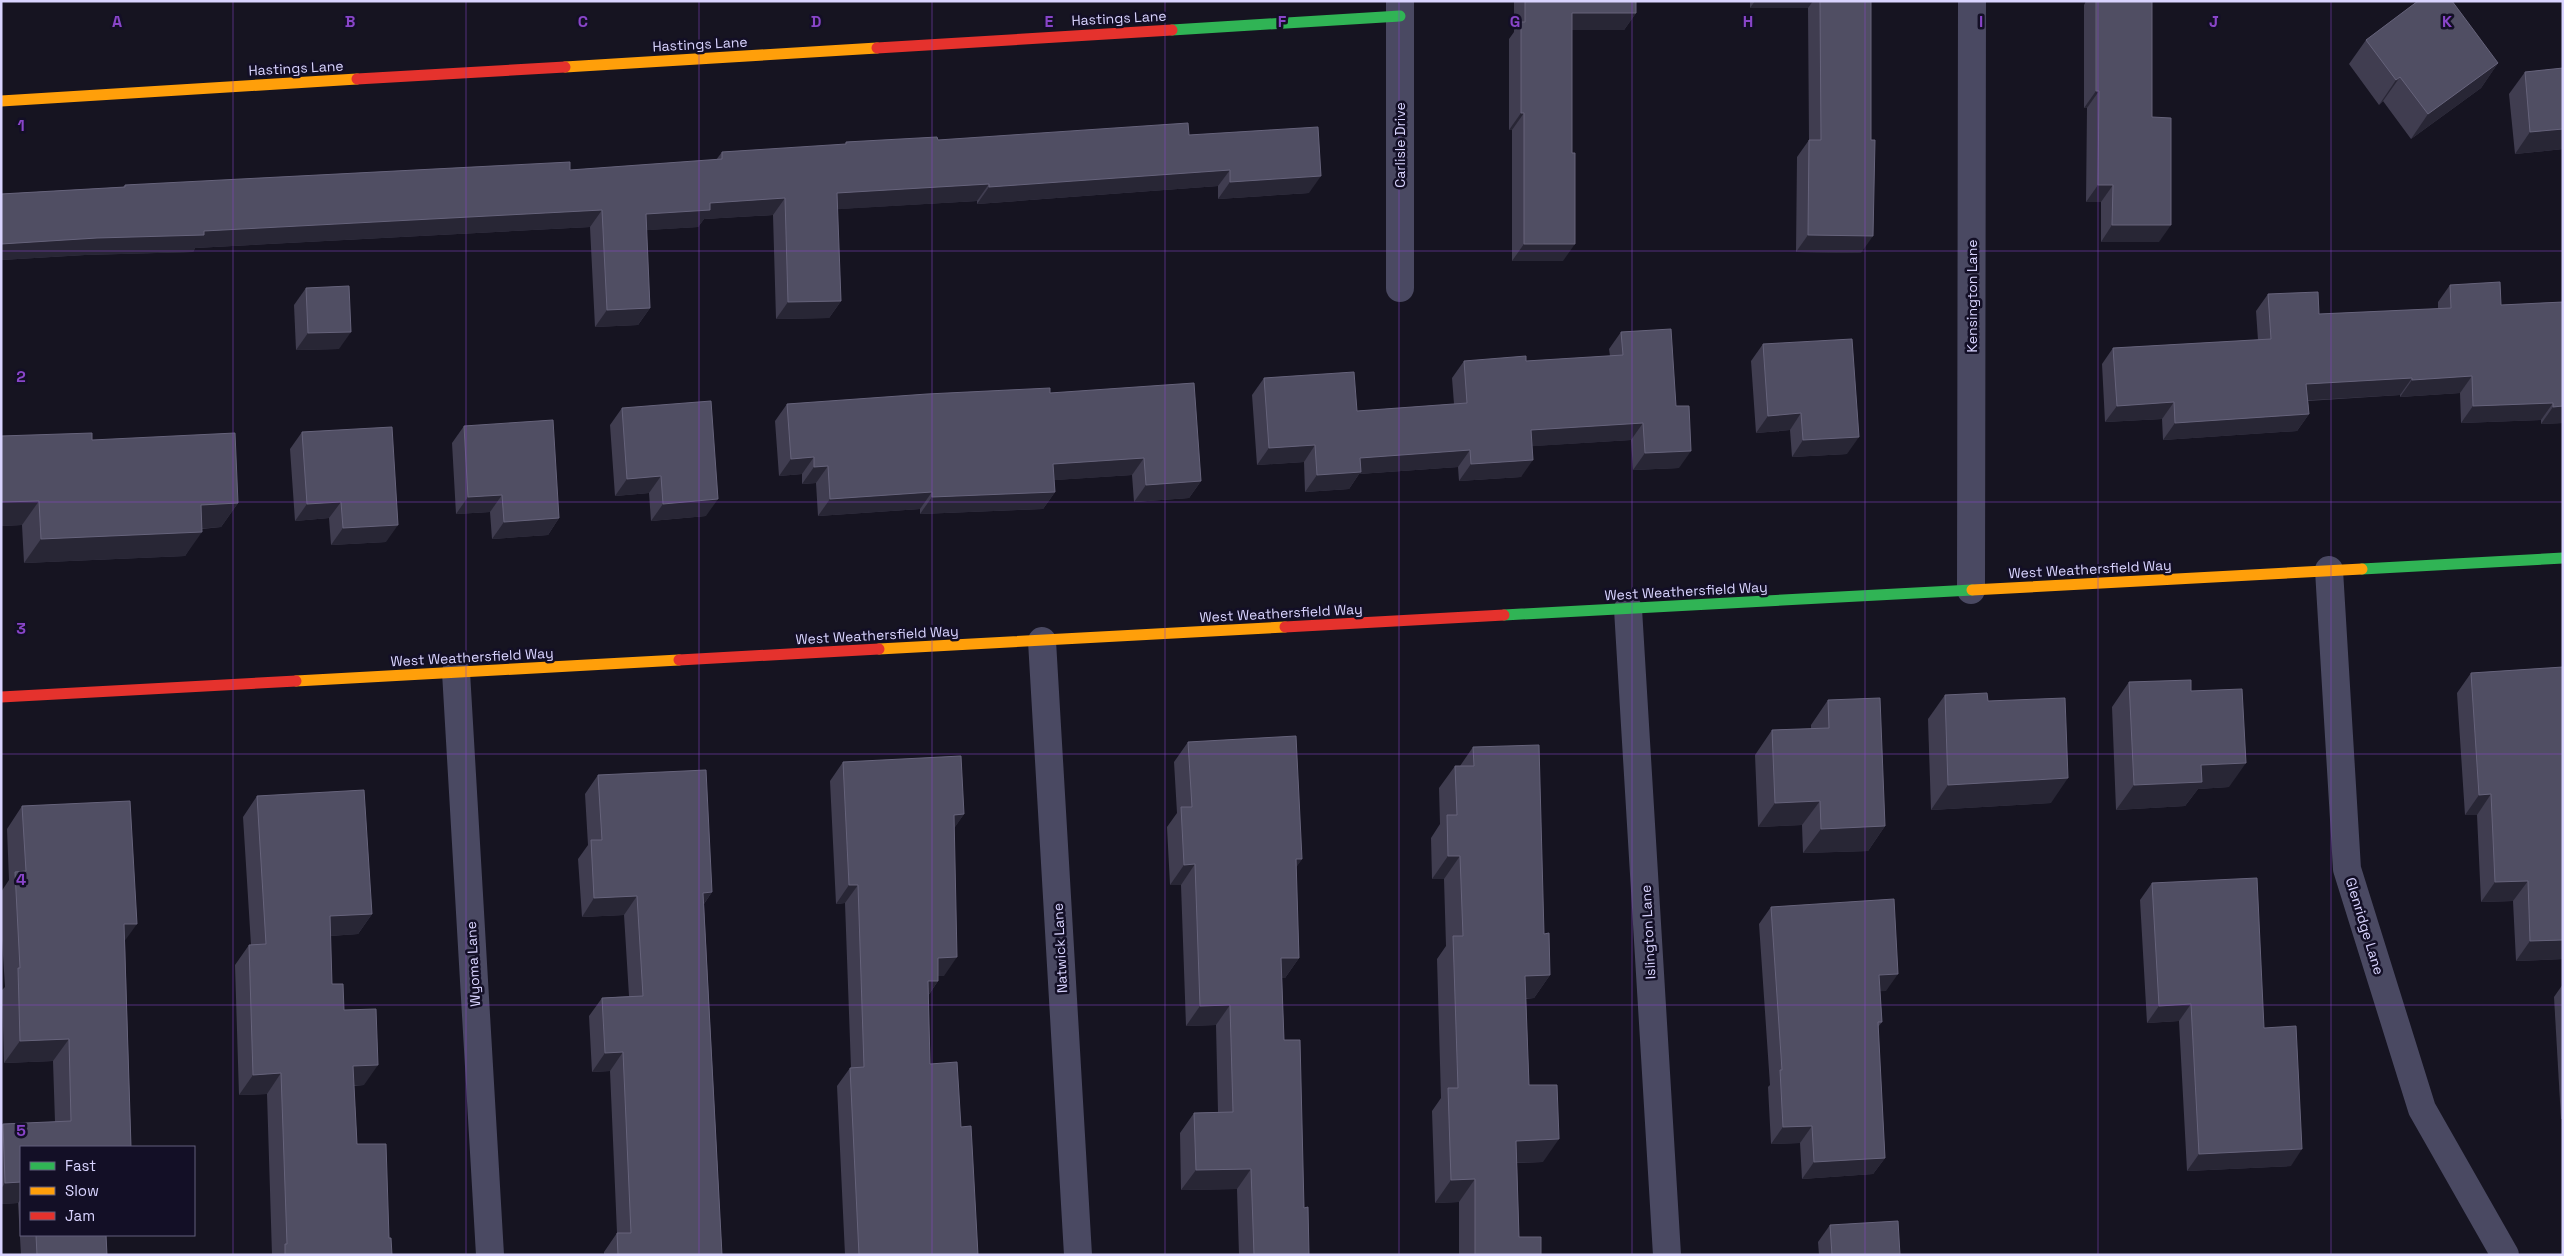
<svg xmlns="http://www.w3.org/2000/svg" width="2564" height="1256" viewBox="0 0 2564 1256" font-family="'Space Grotesk',sans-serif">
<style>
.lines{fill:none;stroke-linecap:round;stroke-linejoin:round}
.street{stroke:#4a4962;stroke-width:28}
.fast{stroke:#30b455;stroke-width:11}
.slow{stroke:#ff9f0a;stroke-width:11}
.jam{stroke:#e5322d;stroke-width:11}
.wall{fill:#403d50}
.shaded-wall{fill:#282635}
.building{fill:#504e63;stroke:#66637b}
.grid{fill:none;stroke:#8945c9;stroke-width:1;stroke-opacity:0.55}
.labels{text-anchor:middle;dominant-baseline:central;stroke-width:5;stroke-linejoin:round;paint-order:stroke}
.street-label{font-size:14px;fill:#d9d4ff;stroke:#130f26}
.grid-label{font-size:16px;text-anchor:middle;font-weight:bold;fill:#8945c9;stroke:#130f26;stroke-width:5;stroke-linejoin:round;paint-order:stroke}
</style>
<rect width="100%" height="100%" fill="#161421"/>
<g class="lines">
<g class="street">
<path d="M 1400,288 L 1400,1"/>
<path d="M 2329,570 L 2347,869 L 2422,1109 L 2505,1255"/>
<path d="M 1971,590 L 1972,1"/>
<path d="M 1628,609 L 1667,1255"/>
<path d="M 1042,641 L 1078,1255"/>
<path d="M 456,672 L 490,1255"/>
</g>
<g class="fast">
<path d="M 1172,30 L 1400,16"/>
<path d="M 2362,569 L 2563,558"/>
<path d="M 1504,615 L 1972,590"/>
</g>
<g class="slow">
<path d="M 565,67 L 877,48"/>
<path d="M 1,101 L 357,79"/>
<path d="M 1972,590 L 2362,569"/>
<path d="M 879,649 L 1285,627"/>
<path d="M 296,681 L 679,660"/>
</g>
<g class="jam">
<path d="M 877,48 L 1172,30"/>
<path d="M 357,79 L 565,67"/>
<path d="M 1285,627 L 1504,615"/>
<path d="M 679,660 L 879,649"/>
<path d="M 1,697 L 296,681"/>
</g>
</g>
<g class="wall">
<path d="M 1514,1 L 1636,1 L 1636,13 L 1624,30 L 1572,30 L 1563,261 L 1512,261 L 1512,130 L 1509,130 L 1509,39 L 1514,32 Z"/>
<path d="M 1750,1 L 1871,1 L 1861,253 L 1796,252 L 1797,157 L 1809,140 L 1808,8 L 1750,8 Z"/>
<path d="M 2086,1 L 2152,1 L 2152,117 L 2159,242 L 2101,242 L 2101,202 L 2086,202 L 2087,108 L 2084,108 L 2084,5 Z"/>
<path d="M 2366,40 L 2498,63 L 2481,88 L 2411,139 L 2383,101 L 2379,105 L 2349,64 Z"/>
<path d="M 2563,68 L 2563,149 L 2515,154 L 2509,94 L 2525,72 Z"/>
<path d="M 1189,135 L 1309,193 L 1218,199 L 1218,186 L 977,204 L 977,201 L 837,209 L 841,301 L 829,318 L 776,319 L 773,215 L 704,219 L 698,227 L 646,230 L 650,308 L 638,325 L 595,327 L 590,227 L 195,248 L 193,252 L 85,255 L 1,260 L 1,194 L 123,187 L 125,185 L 570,170 L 716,160 L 722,152 L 845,145 L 846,142 L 938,140 Z"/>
<path d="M 2450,285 L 2501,305 L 2563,302 L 2563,423 L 2541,424 L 2541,420 L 2461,423 L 2460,393 L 2400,397 L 2400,395 L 2308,401 L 2309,414 L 2297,431 L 2163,440 L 2162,419 L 2105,422 L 2102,364 L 2113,348 L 2258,340 L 2256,311 L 2268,294 L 2319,314 L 2438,309 L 2438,302 Z"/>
<path d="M 306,288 L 339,349 L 296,350 L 294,305 Z"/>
<path d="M 1621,332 L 1679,468 L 1633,470 L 1631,440 L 1532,446 L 1521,477 L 1459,481 L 1458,467 L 1359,474 L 1349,489 L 1305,492 L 1304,462 L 1257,465 L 1252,395 L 1264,378 L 1357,411 L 1454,404 L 1452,378 L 1464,361 L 1526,361 L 1610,356 L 1609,349 Z"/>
<path d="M 1763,344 L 1847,454 L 1792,457 L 1790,430 L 1756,433 L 1751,361 Z"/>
<path d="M 1050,393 L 1201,481 L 1189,498 L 1134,502 L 1132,475 L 1054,480 L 1055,492 L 1043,509 L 920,514 L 920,509 L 818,516 L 816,483 L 802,484 L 802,474 L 779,476 L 775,421 L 787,404 Z"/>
<path d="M 622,408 L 706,516 L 651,521 L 649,493 L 615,496 L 610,425 Z"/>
<path d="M 464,426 L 559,518 L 548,535 L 492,539 L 490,512 L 456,514 L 452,443 Z"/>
<path d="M 302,432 L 386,542 L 331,545 L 329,518 L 295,521 L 290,449 Z"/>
<path d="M 1,436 L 92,440 L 238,503 L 221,527 L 202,529 L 185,556 L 24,563 L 22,525 L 1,526 Z"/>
<path d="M 2471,673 L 2563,959 L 2516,961 L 2513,901 L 2481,902 L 2477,815 L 2465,815 L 2457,693 Z"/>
<path d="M 2129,682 L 2229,787 L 2198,789 L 2185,806 L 2116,810 L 2112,707 Z"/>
<path d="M 1945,695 L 1988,701 L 2051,803 L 1931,810 L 1928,719 Z"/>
<path d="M 1828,700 L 1885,826 L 1868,851 L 1803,853 L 1802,825 L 1758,827 L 1755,755 L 1772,730 L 1811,729 L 1811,725 Z"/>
<path d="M 1188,742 L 1302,859 L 1296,867 L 1299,958 L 1285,978 L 1282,978 L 1284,1040 L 1304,1208 L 1309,1255 L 1239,1255 L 1237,1189 L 1181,1190 L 1180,1133 L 1194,1113 L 1218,1112 L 1216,1025 L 1186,1026 L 1181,885 L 1170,885 L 1167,827 L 1177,813 L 1174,762 Z"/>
<path d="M 1473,747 L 1544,934 L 1550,975 L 1534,998 L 1526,999 L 1529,1085 L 1543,1162 L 1517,1163 L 1519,1237 L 1541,1255 L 1459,1255 L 1459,1202 L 1435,1203 L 1432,1111 L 1441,1098 L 1437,959 L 1446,946 L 1444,879 L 1432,879 L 1431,838 L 1440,824 L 1439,788 L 1455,766 L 1460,766 Z"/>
<path d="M 843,762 L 964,814 L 954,828 L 944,976 L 938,976 L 938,981 L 928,996 L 930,1064 L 961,1127 L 978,1255 L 845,1255 L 837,1086 L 850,1068 L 851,1068 L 845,903 L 836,904 L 830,781 Z"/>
<path d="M 598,775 L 712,892 L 704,904 L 722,1255 L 604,1255 L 604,1252 L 617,1233 L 610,1071 L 592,1072 L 589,1016 L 602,998 L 629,996 L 624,915 L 582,917 L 578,859 L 588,845 L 585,794 Z"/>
<path d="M 257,796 L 372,914 L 358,934 L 330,936 L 332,984 L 344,1010 L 364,1085 L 354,1086 L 357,1144 L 389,1238 L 392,1255 L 272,1255 L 267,1094 L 239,1095 L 235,965 L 249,945 L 251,945 L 243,817 Z"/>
<path d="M 22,806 L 125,941 L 131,1147 L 21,1147 L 21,1235 L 106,1235 L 107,1255 L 21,1255 L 18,1203 L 1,1204 L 1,1126 L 3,1124 L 55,1122 L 53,1061 L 4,1063 L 2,990 L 5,987 L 1,924 L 1,892 L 9,880 L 7,829 Z"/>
<path d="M 2152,883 L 2264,1028 L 2291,1166 L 2187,1171 L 2179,1021 L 2147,1023 L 2140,900 Z"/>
<path d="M 1771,907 L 1886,991 L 1880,991 L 1882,1022 L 1878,1027 L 1885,1158 L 1873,1174 L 1802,1179 L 1800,1143 L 1771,1144 L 1768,1087 L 1770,1085 L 1759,924 Z"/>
<path d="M 2563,984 L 2563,1119 L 2561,1119 L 2554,997 Z"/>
<path d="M 1830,1225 L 1900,1255 L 1819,1255 L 1818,1242 Z"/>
</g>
<g class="shaded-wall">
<path d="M 1755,1 L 1813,1 L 1808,8 L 1750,8 Z"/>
<path d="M 1572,13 L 1636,13 L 1624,30 L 1560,30 Z"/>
<path d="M 2498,63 L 2481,88 L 2411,139 L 2428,114 Z"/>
<path d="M 2400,77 L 2383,101 L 2379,105 L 2396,80 Z"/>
<path d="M 2096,91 L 2099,91 L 2087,108 L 2084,108 Z"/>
<path d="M 1521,113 L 1524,113 L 1512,130 L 1509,130 Z"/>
<path d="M 2563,129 L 2563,149 L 2515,154 L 2530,132 Z"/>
<path d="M 1230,170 L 1218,186 L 977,204 L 989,187 Z"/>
<path d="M 1321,176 L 1309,193 L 1218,199 L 1230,182 Z"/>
<path d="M 989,184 L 977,201 L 825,210 L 837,193 Z"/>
<path d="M 2098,185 L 2113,185 L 2101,202 L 2086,202 Z"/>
<path d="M 785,198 L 773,215 L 704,219 L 698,227 L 634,231 L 646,214 L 710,203 Z"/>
<path d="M 602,210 L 590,227 L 195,248 L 193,252 L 85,255 L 1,260 L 1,244 L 204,231 Z"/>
<path d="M 2112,225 L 2171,225 L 2159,242 L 2101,242 Z"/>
<path d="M 1808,235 L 1873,236 L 1861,253 L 1796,252 Z"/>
<path d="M 1524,244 L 1575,244 L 1563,261 L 1512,261 Z"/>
<path d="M 841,301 L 829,318 L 776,319 L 788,302 Z"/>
<path d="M 650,308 L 638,325 L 595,327 L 607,310 Z"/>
<path d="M 351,332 L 339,349 L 296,350 L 308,333 Z"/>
<path d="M 2472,376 L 2460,393 L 2400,397 L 2412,380 Z"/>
<path d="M 2412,378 L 2400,395 L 2295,401 L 2306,384 Z"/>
<path d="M 2174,402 L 2162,419 L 2105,422 L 2117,406 Z"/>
<path d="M 2553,403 L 2541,420 L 2461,423 L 2473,406 Z"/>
<path d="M 2563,406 L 2563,423 L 2541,424 L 2553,407 Z"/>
<path d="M 1801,413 L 1790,430 L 1756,433 L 1768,416 Z"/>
<path d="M 2309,414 L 2297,431 L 2163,440 L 2175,423 Z"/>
<path d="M 1643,423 L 1631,440 L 1519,447 L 1531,430 Z"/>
<path d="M 1859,437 L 1847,454 L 1792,457 L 1803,440 Z"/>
<path d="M 1315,445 L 1304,462 L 1257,465 L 1269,448 Z"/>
<path d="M 1470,450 L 1458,467 L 1359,474 L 1349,489 L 1305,492 L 1317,475 L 1360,458 Z"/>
<path d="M 1691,451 L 1679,468 L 1633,470 L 1645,453 Z"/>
<path d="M 814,457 L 802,474 L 779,476 L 791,459 Z"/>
<path d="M 1144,458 L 1132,475 L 1041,481 L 1053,464 Z"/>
<path d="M 1533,460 L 1521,477 L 1459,481 L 1471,464 Z"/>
<path d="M 828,466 L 816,483 L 802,484 L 814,467 Z"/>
<path d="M 661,476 L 649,493 L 615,496 L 627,479 Z"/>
<path d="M 1201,481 L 1189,498 L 1134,502 L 1146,485 Z"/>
<path d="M 932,492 L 920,509 L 818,516 L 830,499 Z"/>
<path d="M 1055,492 L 1043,509 L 920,514 L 932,497 Z"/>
<path d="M 502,495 L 490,512 L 456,514 L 468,497 Z"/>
<path d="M 718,499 L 706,516 L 651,521 L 663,504 Z"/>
<path d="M 39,501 L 22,525 L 1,526 L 1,502 Z"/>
<path d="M 341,502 L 329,518 L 295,521 L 307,504 Z"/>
<path d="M 238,503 L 221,527 L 183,530 L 201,505 Z"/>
<path d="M 559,518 L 548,535 L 492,539 L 504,522 Z"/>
<path d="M 398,525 L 386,542 L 331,545 L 343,528 Z"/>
<path d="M 202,532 L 185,556 L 24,563 L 41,539 Z"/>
<path d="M 2246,763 L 2229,787 L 2198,789 L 2185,806 L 2116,810 L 2134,785 L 2201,765 Z"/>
<path d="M 2068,778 L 2051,803 L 1931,810 L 1948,785 Z"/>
<path d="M 2491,794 L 2477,815 L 2465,815 L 2479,795 Z"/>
<path d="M 1820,801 L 1802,825 L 1758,827 L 1775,803 Z"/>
<path d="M 964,814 L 951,833 L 954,815 Z"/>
<path d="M 1885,826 L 1868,851 L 1803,853 L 1821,829 Z"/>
<path d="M 1448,856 L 1460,856 L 1444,879 L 1432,879 Z"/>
<path d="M 1296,859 L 1302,859 L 1288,879 Z"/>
<path d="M 1195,864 L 1181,885 L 1170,885 L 1184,865 Z"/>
<path d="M 2528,881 L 2513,901 L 2481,902 L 2495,882 Z"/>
<path d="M 849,885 L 858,885 L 845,903 L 836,904 Z"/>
<path d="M 712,892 L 699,911 L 703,893 Z"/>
<path d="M 637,896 L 624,915 L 582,917 L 594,898 Z"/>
<path d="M 372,914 L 358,934 L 315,937 L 330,916 Z"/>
<path d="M 124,924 L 137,924 L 121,946 Z"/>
<path d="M 2563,940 L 2563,959 L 2516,961 L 2530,941 Z"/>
<path d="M 957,957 L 944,976 L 925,976 L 938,958 Z"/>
<path d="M 1281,958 L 1299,958 L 1285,978 L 1267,978 Z"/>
<path d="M 1898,974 L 1886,991 L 1867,992 L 1879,975 Z"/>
<path d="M 1550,975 L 1534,998 L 1509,999 L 1525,976 Z"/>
<path d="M 928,981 L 938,981 L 925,1000 Z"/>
<path d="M 2191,1004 L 2179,1021 L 2147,1023 L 2159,1006 Z"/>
<path d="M 1230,1005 L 1216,1025 L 1186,1026 L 1200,1006 Z"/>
<path d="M 69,1039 L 53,1061 L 4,1063 L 20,1041 Z"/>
<path d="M 623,1052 L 610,1071 L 592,1072 L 605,1053 Z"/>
<path d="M 378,1065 L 364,1085 L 339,1086 L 353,1066 Z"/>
<path d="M 281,1073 L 267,1094 L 239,1095 L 253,1075 Z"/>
<path d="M 1812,1126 L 1800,1143 L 1771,1144 L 1783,1127 Z"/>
<path d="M 1559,1139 L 1543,1162 L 1500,1163 L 1516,1141 Z"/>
<path d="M 2302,1149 L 2291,1166 L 2187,1171 L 2199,1154 Z"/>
<path d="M 1885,1158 L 1873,1174 L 1802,1179 L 1814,1162 Z"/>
<path d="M 1251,1169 L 1237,1189 L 1181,1190 L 1196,1170 Z"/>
<path d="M 1475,1179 L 1459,1202 L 1435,1203 L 1451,1180 Z"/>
<path d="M 21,1182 L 21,1199 L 18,1203 L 1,1204 L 1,1189 L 5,1183 Z"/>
</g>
<g class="building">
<path d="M 1525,1 L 1636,1 L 1636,13 L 1572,13 L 1572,153 L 1575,153 L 1575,244 L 1524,244 L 1524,113 L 1521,113 L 1521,22 L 1525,22 Z"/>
<path d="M 1820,1 L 1871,1 L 1871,140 L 1875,140 L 1873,236 L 1808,235 L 1809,140 L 1821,140 Z"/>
<path d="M 2096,1 L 2152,1 L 2152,117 L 2171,118 L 2171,225 L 2112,225 L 2113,185 L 2098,185 L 2099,91 L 2096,91 Z"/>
<path d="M 2418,1 L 2452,1 L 2498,63 L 2428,114 L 2400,77 L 2396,80 L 2366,40 Z"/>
<path d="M 2563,68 L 2563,129 L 2530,132 L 2525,72 Z"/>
<path d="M 1188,123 L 1189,135 L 1318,127 L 1321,176 L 1230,182 L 1230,170 L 989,187 L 989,184 L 837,193 L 841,301 L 788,302 L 785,198 L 710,203 L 710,210 L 646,214 L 650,308 L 607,310 L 602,210 L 204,231 L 204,235 L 97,238 L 1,244 L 1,194 L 125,187 L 125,185 L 570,162 L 570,170 L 722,159 L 722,152 L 846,144 L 846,142 L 937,137 L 938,140 Z"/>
<path d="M 2500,282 L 2501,305 L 2563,302 L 2563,406 L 2553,407 L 2553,403 L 2473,406 L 2472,376 L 2412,380 L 2412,378 L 2306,384 L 2309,414 L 2175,423 L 2174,402 L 2117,406 L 2113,348 L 2271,339 L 2268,294 L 2318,292 L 2319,314 L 2451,308 L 2450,285 Z"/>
<path d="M 349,286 L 351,332 L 308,333 L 306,288 Z"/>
<path d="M 1671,329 L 1676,406 L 1689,406 L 1691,451 L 1645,453 L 1643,423 L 1531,430 L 1533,460 L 1471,464 L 1470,450 L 1360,458 L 1361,472 L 1317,475 L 1315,445 L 1269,448 L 1264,378 L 1354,372 L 1357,411 L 1467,403 L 1464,361 L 1526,356 L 1526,361 L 1623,355 L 1621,332 Z"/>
<path d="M 1852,339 L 1859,437 L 1803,440 L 1801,413 L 1768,416 L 1763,344 Z"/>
<path d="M 1194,383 L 1201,481 L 1146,485 L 1144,458 L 1053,464 L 1055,492 L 932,497 L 932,492 L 830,499 L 828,466 L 814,467 L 814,457 L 791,459 L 787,404 L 927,394 L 1050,388 L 1050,393 Z"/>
<path d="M 711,401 L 718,499 L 663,504 L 661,476 L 627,479 L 622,408 Z"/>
<path d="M 553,420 L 559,518 L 504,522 L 502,495 L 468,497 L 464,426 Z"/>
<path d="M 392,427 L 398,525 L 343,528 L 341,502 L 307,504 L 302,432 Z"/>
<path d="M 92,433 L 92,440 L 235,433 L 238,503 L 201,505 L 202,532 L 41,539 L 39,501 L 1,502 L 1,436 Z"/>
<path d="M 2563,667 L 2563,940 L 2530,941 L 2528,881 L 2495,882 L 2491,794 L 2479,795 L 2471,673 Z"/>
<path d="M 2191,680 L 2191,691 L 2242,689 L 2246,763 L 2201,765 L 2202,782 L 2134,785 L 2129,682 Z"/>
<path d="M 1987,693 L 1988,701 L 2065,698 L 2068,778 L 1948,785 L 1945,695 Z"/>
<path d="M 1880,698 L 1885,826 L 1821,829 L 1820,801 L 1775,803 L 1772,730 L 1829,728 L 1828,700 Z"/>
<path d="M 1296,736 L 1302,859 L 1296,859 L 1299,958 L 1281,958 L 1284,1040 L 1300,1040 L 1304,1208 L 1308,1207 L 1309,1255 L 1254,1255 L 1251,1169 L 1196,1170 L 1194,1113 L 1233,1112 L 1230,1005 L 1200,1006 L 1195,864 L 1184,865 L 1181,807 L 1192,807 L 1188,742 Z"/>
<path d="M 1539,745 L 1544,934 L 1549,933 L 1550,975 L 1525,976 L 1529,1085 L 1557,1085 L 1559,1139 L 1516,1141 L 1519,1237 L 1541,1237 L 1541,1255 L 1475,1255 L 1475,1179 L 1451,1180 L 1448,1088 L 1458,1088 L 1453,936 L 1463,936 L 1460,856 L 1448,856 L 1447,815 L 1457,815 L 1455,766 L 1474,766 L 1473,747 Z"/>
<path d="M 961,756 L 964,814 L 954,815 L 957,957 L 938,958 L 938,981 L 928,981 L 930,1064 L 957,1062 L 961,1127 L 971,1126 L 978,1255 L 859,1255 L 850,1068 L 864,1067 L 858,885 L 849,885 L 843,762 Z"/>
<path d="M 706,770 L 712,892 L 703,893 L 722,1255 L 618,1255 L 617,1233 L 631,1233 L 623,1052 L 605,1053 L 602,998 L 643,996 L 637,896 L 594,898 L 591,840 L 602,840 L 598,775 Z"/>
<path d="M 364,790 L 372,914 L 330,916 L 332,984 L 343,984 L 344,1010 L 376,1009 L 378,1065 L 353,1066 L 357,1144 L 386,1144 L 389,1238 L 391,1238 L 392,1255 L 285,1255 L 285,1244 L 287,1244 L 281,1073 L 253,1075 L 249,945 L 266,944 L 257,796 Z"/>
<path d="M 130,801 L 137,924 L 124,924 L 131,1147 L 21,1147 L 21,1182 L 5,1183 L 3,1124 L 71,1121 L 69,1039 L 20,1041 L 18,968 L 20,968 L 15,872 L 26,871 L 22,806 Z"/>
<path d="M 2257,878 L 2264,1028 L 2296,1026 L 2302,1149 L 2199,1154 L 2191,1004 L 2159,1006 L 2152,883 Z"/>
<path d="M 1894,899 L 1898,974 L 1879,975 L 1882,1022 L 1878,1022 L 1885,1158 L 1814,1162 L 1812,1126 L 1783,1127 L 1780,1070 L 1782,1070 L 1771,907 Z"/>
<path d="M 1898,1221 L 1900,1255 L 1832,1255 L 1830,1225 Z"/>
<path d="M 36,1235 L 106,1235 L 107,1255 L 37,1255 Z"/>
</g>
<path class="grid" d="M 233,1 L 233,1255M 466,1 L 466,1255M 699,1 L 699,1255M 932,1 L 932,1255M 1165,1 L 1165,1255M 1399,1 L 1399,1255M 1632,1 L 1632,1255M 1865,1 L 1865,1255M 2098,1 L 2098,1255M 2331,1 L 2331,1255M 1,251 L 2563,251M 1,502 L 2563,502M 1,754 L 2563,754M 1,1005 L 2563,1005"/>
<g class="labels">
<g class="street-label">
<text transform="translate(1119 18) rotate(-3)">Hastings Lane</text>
<text transform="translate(700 44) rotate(-3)">Hastings Lane</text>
<text transform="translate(296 68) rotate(-3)">Hastings Lane</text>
<text transform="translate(1400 145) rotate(-90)">Carlisle Drive</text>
<text transform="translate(1972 296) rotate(-90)">Kensington Lane</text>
<text transform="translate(2090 569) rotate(-3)">West Weathersfield Way</text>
<text transform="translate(1686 591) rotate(-3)">West Weathersfield Way</text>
<text transform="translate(1281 613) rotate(-3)">West Weathersfield Way</text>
<text transform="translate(877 635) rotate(-3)">West Weathersfield Way</text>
<text transform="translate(472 657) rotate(-3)">West Weathersfield Way</text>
<text transform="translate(2365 926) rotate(73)">Glenridge Lane</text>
<text transform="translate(1648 932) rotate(-93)">Islington Lane</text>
<text transform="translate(1060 948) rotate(-93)">Natwick Lane</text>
<text transform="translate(473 964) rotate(-93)">Wyoma Lane</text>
</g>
</g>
<g class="grid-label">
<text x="117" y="27">A</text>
<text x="350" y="27">B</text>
<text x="583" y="27">C</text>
<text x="816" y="27">D</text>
<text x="1049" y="27">E</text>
<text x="1282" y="27">F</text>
<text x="1515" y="27">G</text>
<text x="1748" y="27">H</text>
<text x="1981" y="27">I</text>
<text x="2214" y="27">J</text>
<text x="2447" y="27">K</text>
<text x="21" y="131">1</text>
<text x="21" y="382">2</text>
<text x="21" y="634">3</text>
<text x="21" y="885">4</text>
<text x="21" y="1136">5</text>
</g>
<rect width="2564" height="1256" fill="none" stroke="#d9d4ff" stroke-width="5"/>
<rect x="20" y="1146" width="175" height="90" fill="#130f26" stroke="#625e7d"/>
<rect x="30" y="1162" width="25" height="8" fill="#30b455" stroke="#625e7d"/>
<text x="65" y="1171" font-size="15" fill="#d9d4ff">Fast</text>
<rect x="30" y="1187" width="25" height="8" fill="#ff9f0a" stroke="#625e7d"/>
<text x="65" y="1196" font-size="15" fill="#d9d4ff">Slow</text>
<rect x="30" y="1212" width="25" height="8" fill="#e5322d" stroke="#625e7d"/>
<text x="65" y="1221" font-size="15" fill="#d9d4ff">Jam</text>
</svg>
